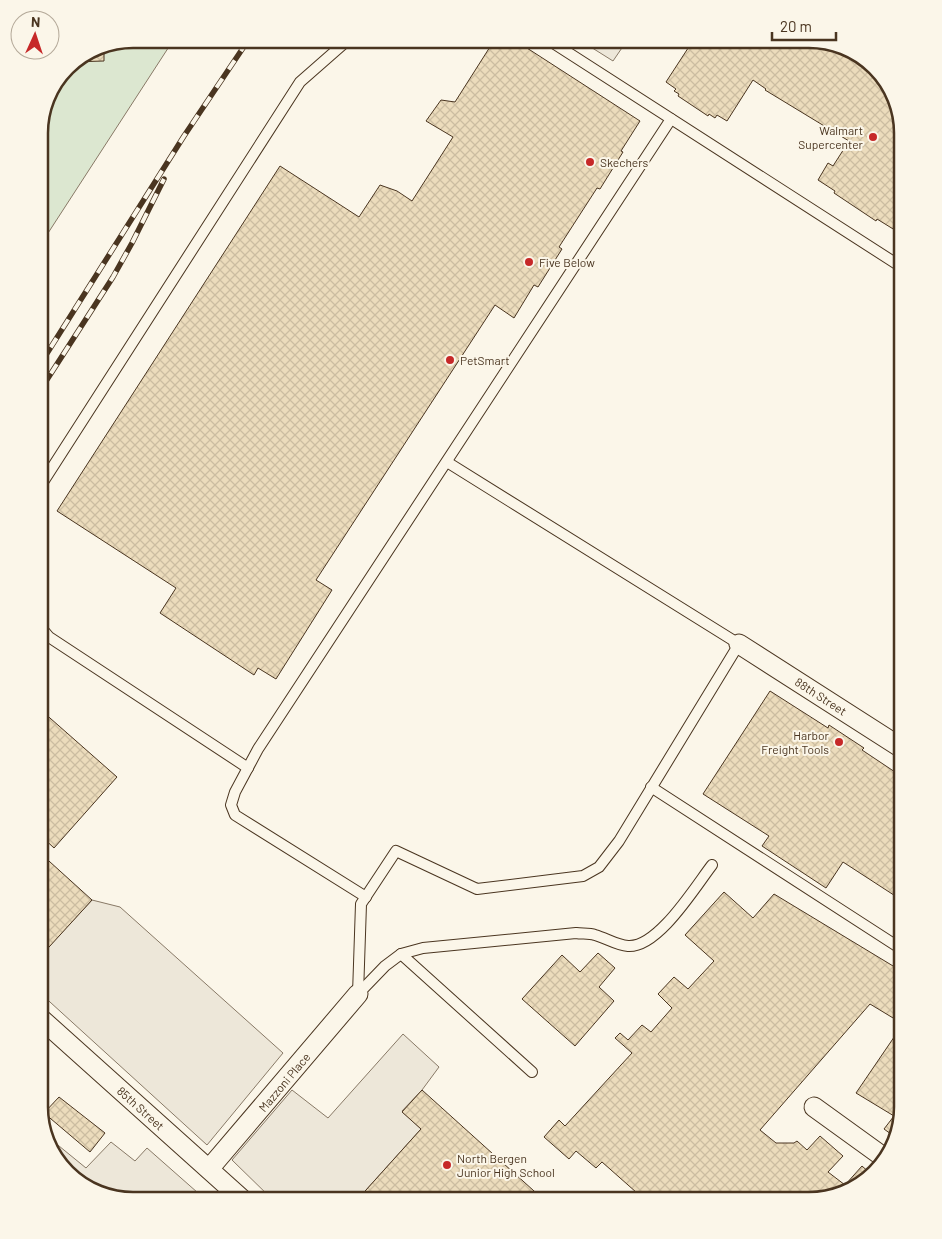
<svg xmlns="http://www.w3.org/2000/svg" width="942" height="1239" viewBox="0 0 942 1239" font-family="Barlow,sans-serif">
<style>
.grass{fill:#dce7d0;stroke:#887966}
.parking{fill:#ede7d9;stroke:#887966}
.building{fill:url(#building-cross-hatch);stroke:#4a3520}
.lines{fill:none;stroke-linecap:round;stroke-linejoin:round}
.lane-casing{stroke:#4a3520;stroke-width:12}
.street-casing{stroke:#4a3520;stroke-width:21}
.lane{stroke:#fbf6e9;stroke-width:10}
.street{stroke:#fbf6e9;stroke-width:19}
.rail-casing{stroke:#4a3520;stroke-width:5.5}
.rail{stroke:#fbf6e9;stroke-width:4;stroke-dasharray:11;stroke-linecap:butt}
.poi-dot{fill:#c62828;stroke:#fbf6e9;stroke-width:2}
.labels{text-anchor:middle;dominant-baseline:central;stroke-width:4;stroke-linejoin:round;paint-order:stroke}
.poi-label{font-size:12px;fill:#4a3520;stroke:#fbf6e9;text-anchor:start}
.street-label{font-size:12px;fill:#4a3520;stroke:#fbf6e9}
.rim{fill:none;stroke:#4a3520;stroke-width:2.5}
</style>
<defs>
<pattern id="building-cross-hatch" width="8" height="8" patternUnits="userSpaceOnUse" patternTransform="scale(1.25)"><rect width="8" height="8" fill="#ecdcbc"/><path d="M0 0l8 8M0 8l8-8" fill="none" stroke="#ccbda1"/></pattern>
</defs>
<rect width="100%" height="100%" fill="#fbf6e9"/>
<path class="grass" d="M 132,39 L 174,39 L 39,247 L 39,126 L 49,91 L 70,62 Z"/>
<g class="parking">
<path d="M 578,39 L 628,39 L 613,61 Z"/>
<path d="M 92,900 L 120,907 L 283,1053 L 207,1145 L 39,992 L 39,957 Z"/>
<path d="M 403,1034 L 439,1067 L 422,1090 L 402,1111 L 421,1129 L 357,1200 L 273,1200 L 232,1160 L 292,1090 L 328,1118 Z"/>
<path d="M 48,1137 L 86,1168 L 111,1142 L 135,1161 L 147,1148 L 206,1200 L 132,1200 L 86,1188 L 54,1158 Z"/>
</g>
<g class="building">
<path d="M 495,39 L 513,39 L 640,121 L 621,151 L 623,152 L 600,189 L 597,188 L 559,247 L 562,249 L 538,287 L 534,285 L 514,318 L 495,305 L 316,580 L 332,590 L 276,679 L 258,668 L 254,675 L 160,613 L 176,588 L 57,511 L 280,166 L 359,217 L 380,185 L 397,191 L 412,201 L 453,137 L 426,121 L 441,100 L 455,102 Z"/>
<path d="M 694,39 L 816,39 L 857,51 L 888,81 L 903,132 L 903,225 L 898,232 L 877,219 L 876,221 L 834,193 L 835,191 L 818,180 L 828,163 L 833,166 L 849,141 L 765,90 L 766,89 L 753,80 L 727,121 L 717,115 L 715,118 L 709,114 L 708,116 L 678,96 L 679,94 L 674,91 L 676,89 L 666,82 Z"/>
<path d="M 104,49 L 104,61 L 71,62 Z"/>
<path d="M 770,691 L 828,728 L 829,725 L 864,748 L 862,750 L 901,776 L 898,781 L 903,784 L 903,901 L 843,862 L 826,888 L 762,846 L 769,836 L 703,794 Z"/>
<path d="M 42,711 L 117,777 L 54,848 L 39,834 L 39,715 Z"/>
<path d="M 39,852 L 92,900 L 39,958 Z"/>
<path d="M 724,892 L 753,918 L 774,894 L 903,972 L 903,1024 L 870,1004 L 760,1130 L 776,1143 L 794,1143 L 797,1141 L 807,1150 L 820,1136 L 843,1156 L 828,1172 L 845,1185 L 862,1166 L 871,1174 L 861,1185 L 810,1200 L 645,1200 L 602,1162 L 596,1168 L 576,1151 L 569,1159 L 544,1137 L 559,1120 L 565,1126 L 632,1053 L 615,1038 L 620,1033 L 628,1040 L 642,1025 L 651,1032 L 672,1008 L 658,994 L 674,977 L 688,989 L 714,961 L 685,935 Z"/>
<path d="M 598,953 L 615,968 L 599,987 L 614,1001 L 575,1046 L 522,999 L 562,955 L 580,972 Z"/>
<path d="M 903,1024 L 903,1107 L 895,1137 L 884,1129 L 894,1116 L 856,1093 Z"/>
<path d="M 422,1090 L 544,1200 L 357,1200 L 421,1129 L 402,1112 Z"/>
<path d="M 59,1097 L 105,1133 L 90,1152 L 44,1113 Z"/>
</g>
<g class="lines">
<defs>
<g id="lane">
<path d="M 547,39 L 903,268"/>
<path d="M 39,492 L 43,482 L 300,82 L 349,39"/>
<path d="M 39,625 L 49,637 L 248,768"/>
<path d="M 651,787 L 903,950"/>
<path d="M 366,897 L 235,815 L 231,805 L 235,792 L 258,749 L 671,119"/>
<path d="M 401,954 L 532,1072"/>
<path d="M 358,994 L 361,904 L 396,851 L 477,889 L 583,876 L 599,867 L 619,841 L 739,644 L 447,462"/>
<path d="M 358,994 L 385,966 L 401,954 L 423,948 L 576,933 C 582,934 589,933 595,935 C 606,938 616,945 628,946 C 658,948 695,887 712,865"/>
</g>
<g id="street">
<path d="M 739,644 L 903,749"/>
<path d="M 39,1017 L 243,1200"/>
<path d="M 814,1107 L 886,1159"/>
<path d="M 209,1169 L 358,994"/>
</g>
</defs>
<use href="#lane" class="lane-casing"/>
<use href="#street" class="street-casing"/>
<use href="#lane" class="lane"/>
<use href="#street" class="street"/>
<defs>
<g id="rail">
<path d="M 39,366 L 184,136 L 249,39"/>
<path d="M 39,392 L 113,277 L 132,243 L 164,179"/>
</g>
</defs>
<use href="#rail" class="rail-casing"/>
<use href="#rail" class="rail"/>
</g>
<g class="poi-dot">
<circle cx="873" cy="137" r="5"/>
<circle cx="590" cy="162" r="5"/>
<circle cx="529" cy="262" r="5"/>
<circle cx="450" cy="360" r="5"/>
<circle cx="839" cy="742" r="5"/>
<circle cx="447" cy="1165" r="5"/>
</g>
<g class="labels">
<g class="poi-label">
<text x="863" y="130" text-anchor="end">Walmart<tspan x="863" dy="14">Supercenter</tspan></text>
<text x="600" y="162">Skechers</text>
<text x="539" y="262">Five Below</text>
<text x="460" y="360">PetSmart</text>
<text x="829" y="735" text-anchor="end">Harbor<tspan x="829" dy="14">Freight Tools</tspan></text>
<text x="457" y="1158">North Bergen<tspan x="457" dy="14">Junior High School</tspan></text>
</g>
<g class="street-label">
<text transform="translate(821 696) rotate(33)">88th Street</text>
<text transform="translate(284 1082) rotate(-50)">Mazzoni Place</text>
<text transform="translate(141 1108) rotate(42)">85th Street</text>
</g>
</g>
<path d="M0 0H942V1239H0ZM133 48H809A85 85 0 0 1 894 133V1107A85 85 0 0 1 809 1192H133A85 85 0 0 1 48 1107V133A85 85 0 0 1 133 48Z" fill="#fbf6e9" fill-rule="evenodd"/>
<path class="rim" d="M133 48H809A85 85 0 0 1 894 133V1107A85 85 0 0 1 809 1192H133A85 85 0 0 1 48 1107V133A85 85 0 0 1 133 48Z"/>
<g transform="translate(35 35) rotate(3)"><circle r="24" fill="#fbf6e9" stroke="#b4a999"/>
<path d="M0-4L9 19L0 12L-9 19Z" fill="#c62828"/>
<text y="-8" font-size="14" font-weight="bold" text-anchor="middle" fill="#4a3520">N</text>
</g>
<path d="M772 32v8h64v-8" fill="none" stroke="#4a3520" stroke-width="2.5"/>
<text x="780" y="32" font-size="15" fill="#4a3520" stroke="#fbf6e9" stroke-width="4" paint-order="stroke">20 m</text>
</svg>
